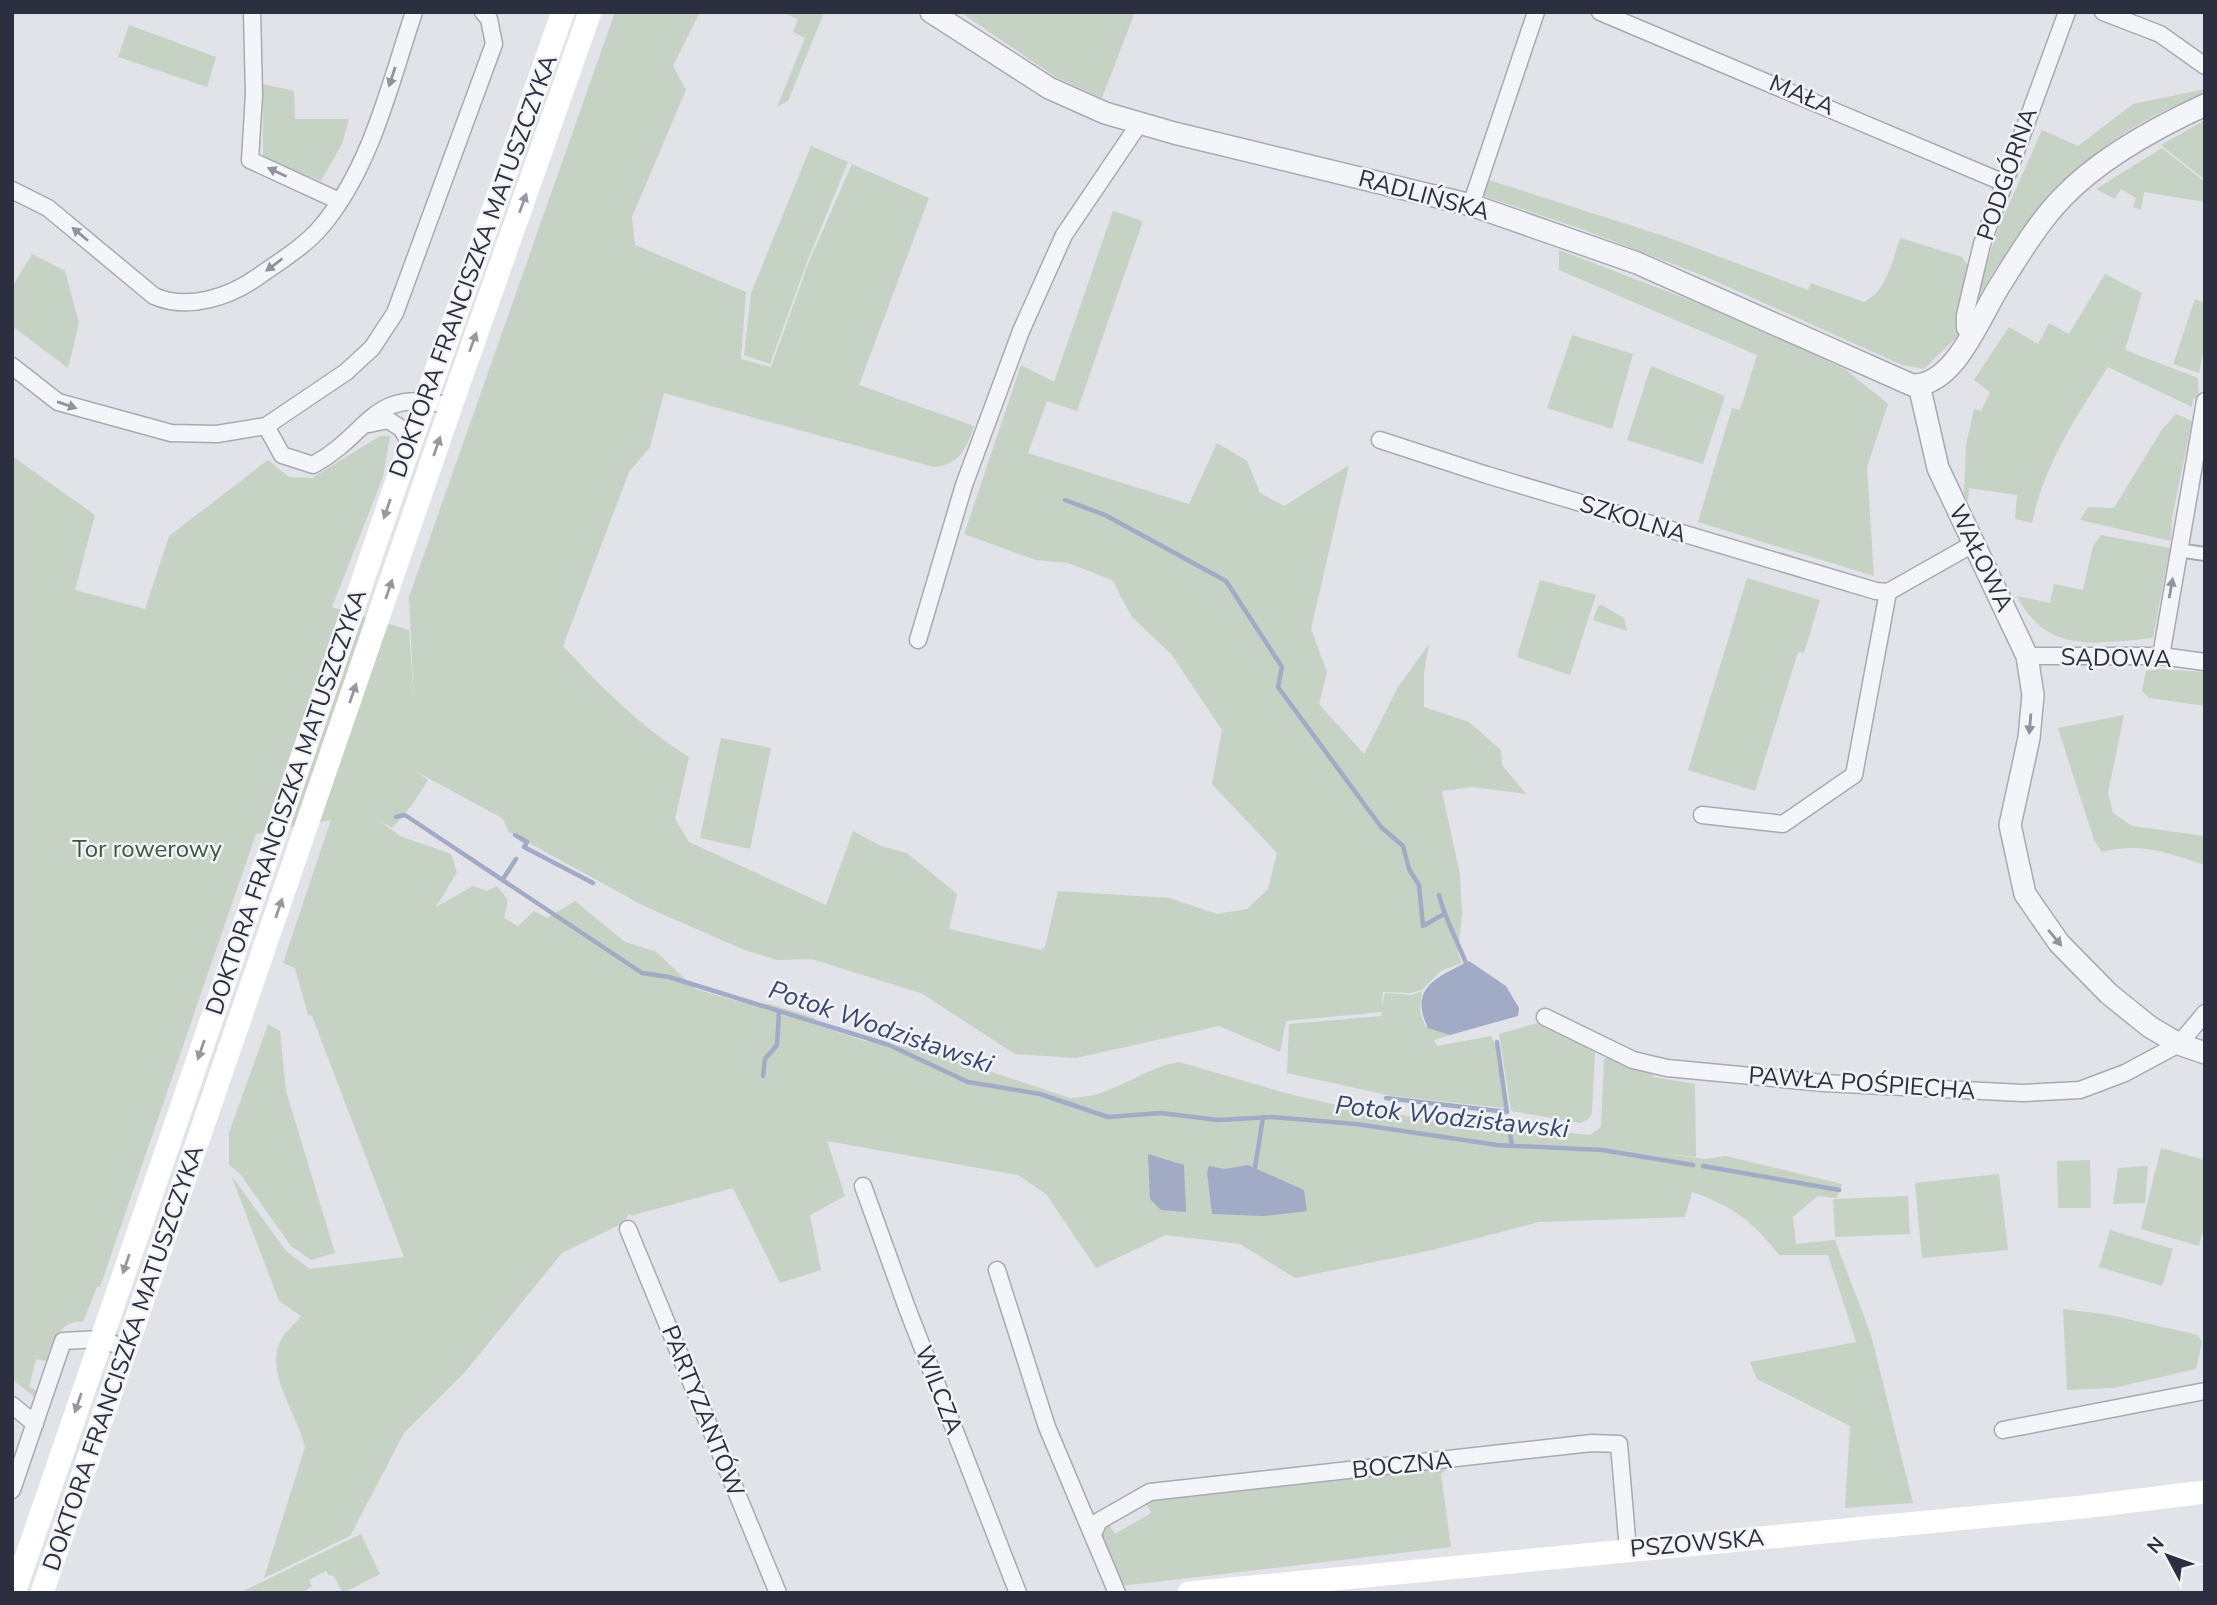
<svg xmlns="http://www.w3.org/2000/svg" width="2217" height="1605" viewBox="0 0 2217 1605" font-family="'Nunito Sans',sans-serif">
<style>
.green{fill:#c5d2c4}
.water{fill:#a1abc5}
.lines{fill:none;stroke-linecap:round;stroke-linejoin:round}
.stream{stroke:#a1abc5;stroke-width:4.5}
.pedestrian-casing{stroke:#a8a9b3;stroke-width:16}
.minor-casing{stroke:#a8a9b3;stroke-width:19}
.tertiary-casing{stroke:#a8a9b3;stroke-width:24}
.pedestrian{stroke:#f4f5f8;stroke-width:12}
.minor{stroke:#f4f5f8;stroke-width:16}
.tertiary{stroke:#f4f5f8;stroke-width:21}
.secondary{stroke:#fff;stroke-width:23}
.oneway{fill:#90929c}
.oneway2{fill:#96979f}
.labels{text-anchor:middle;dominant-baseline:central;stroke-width:5;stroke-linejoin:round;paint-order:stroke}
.street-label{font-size:24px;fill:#2c2f3f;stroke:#f2f3f7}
.park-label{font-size:24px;fill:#3b5a3b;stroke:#f2f3f7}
.water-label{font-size:26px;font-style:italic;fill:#3a476f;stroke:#f2f3f7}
</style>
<rect width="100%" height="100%" fill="#e2e3e9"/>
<g class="green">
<path d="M 615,12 L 700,12 L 673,66 L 686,90 L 632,217 L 635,245 L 746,292 L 741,359 L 771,367 L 808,264 L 852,164 L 929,198 L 859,385 L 974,426 C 966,449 960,465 934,467 L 664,393 L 650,447 L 629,472 L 563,646 C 601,687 641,727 689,757 L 675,819 L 689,842 L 826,905 L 853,831 L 881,846 L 907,853 L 957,894 L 949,929 L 1041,950 L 1045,947 L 1058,891 L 1169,898 L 1217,914 L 1247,909 L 1268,889 L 1277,853 L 1212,784 L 1222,730 L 1171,654 L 1132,617 L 1112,580 L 1068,563 L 1036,560 L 964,534 L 1021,365 L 1054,382 L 1113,211 L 1143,221 L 1077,411 L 1047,401 L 1028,453 L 1189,504 L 1217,443 L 1247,461 L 1260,493 L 1284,506 L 1349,465 L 1311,629 L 1327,672 L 1319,704 L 1364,754 L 1398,687 L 1429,644 L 1424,673 L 1424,707 L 1469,722 L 1501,750 L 1502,765 L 1526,794 L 1472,787 L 1442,791 L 1460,875 L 1462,914 L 1458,953 L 1462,963 L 1441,971 L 1422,990 L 1411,993 L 1383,992 L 1382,1006 L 1385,993 L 1412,995 L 1422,991 L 1420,1011 L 1425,1026 L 1450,1035 L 1434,1040 L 1437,1046 L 1491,1036 L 1497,1048 L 1505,1108 L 1392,1096 L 1287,1073 L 1289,1024 L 1382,1016 L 1382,1012 L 1286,1021 L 1280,1052 L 1219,1026 L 1076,1058 L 1015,1054 L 921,993 L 811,959 L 777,960 L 742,949 L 644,906 L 509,832 L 502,818 L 417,772 L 428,780 L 412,805 L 392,828 L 377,819 L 400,836 L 451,854 L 457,872 L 436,907 L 473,886 L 487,891 L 497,886 L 508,900 L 504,918 L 518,926 L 534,911 L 547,918 L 575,901 L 625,942 L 655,951 L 696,989 L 737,1001 L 770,1004 L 815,1018 L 816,1025 L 865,1041 L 922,1049 L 1070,1098 C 1115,1097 1139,1069 1179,1062 L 1289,1094 L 1362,1111 L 1590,1135 L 1601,1127 L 1604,1060 L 1609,1055 L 1652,1071 L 1653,1077 L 1695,1084 L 1696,1157 L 1656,1153 L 1705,1159 L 1726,1156 L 1842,1184 L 1837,1198 L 1818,1196 L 1793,1217 L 1796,1244 L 1835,1240 L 1871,1335 L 1913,1503 L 1845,1508 L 1850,1426 L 1757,1379 L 1750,1362 L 1856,1342 L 1828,1255 L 1779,1255 C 1754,1222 1731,1205 1692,1192 L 1685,1217 L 1539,1222 L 1428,1251 L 1295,1278 L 1240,1244 L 1166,1235 L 1096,1268 L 1046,1194 L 1018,1175 L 827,1141 L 845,1196 L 810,1215 L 821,1270 L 780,1283 L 733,1188 L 630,1216 L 630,1213 L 623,1223 L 562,1253 L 465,1372 L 404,1433 L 350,1536 L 264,1578 L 305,1447 C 298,1415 265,1374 280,1342 C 284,1333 295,1324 301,1316 L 279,1301 L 231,1175 L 286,1251 L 310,1269 L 404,1257 L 312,1016 L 308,1015 L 295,968 L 283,963 L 331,820 L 256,834 L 100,1287 L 97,1287 L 83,1322 C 60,1319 52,1343 46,1361 L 36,1359 L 29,1387 L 38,1391 L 36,1398 L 12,1379 L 12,456 L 95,515 L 75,590 L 145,609 L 169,536 L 268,460 L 289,477 L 312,478 L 380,436 L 390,436 L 383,477 L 332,607 L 409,630 L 414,702 L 409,597 Z"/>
<path d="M 781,12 L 823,12 L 823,15 L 788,101 L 777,107 L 805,38 L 793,32 L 798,19 Z"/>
<path d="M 960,12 L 1135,12 L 1102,98 L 1054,76 Z"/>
<path d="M 129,25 L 216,57 L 207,87 L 118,57 Z"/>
<path d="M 263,84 L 294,91 L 295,119 L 349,119 L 342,144 L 321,181 L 263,158 Z"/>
<path d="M 2205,89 L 2205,94 C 2112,127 2055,181 2001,261 C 1989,277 1981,295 1970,312 L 1999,227 L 2042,130 L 2078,146 L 2133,104 Z"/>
<path d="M 2205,120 L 2205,180 L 2161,145 Z"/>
<path d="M 811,146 L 848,162 L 807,262 L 770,364 L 744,355 L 751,293 Z"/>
<path d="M 2162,148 L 2205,182 L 2205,202 L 2144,192 L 2141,210 L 2133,207 L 2136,198 L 2121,189 L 2115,199 L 2096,189 Z"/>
<path d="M 1489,180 L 1667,237 L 1808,290 L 1811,283 L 1864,302 C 1887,291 1892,261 1900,238 L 1962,257 L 1970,269 L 1959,335 L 1924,369 L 1902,365 L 1704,276 L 1579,228 L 1486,197 L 1482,195 Z"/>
<path d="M 1559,250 L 1745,321 L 1846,370 L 1888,404 L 1867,467 L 1874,576 L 1698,522 L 1732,408 L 1740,410 L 1757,355 L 1559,270 Z"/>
<path d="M 32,254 L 65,271 L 79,323 L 68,368 L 12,326 L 12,287 Z"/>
<path d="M 2105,274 L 2142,293 L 2125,350 L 2198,378 L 2199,400 L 2193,399 L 2192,407 L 2108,367 C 2074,420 2045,463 2032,523 L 2015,519 L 2017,495 L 1969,488 L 1968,502 L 1964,493 L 1966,445 L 1974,409 L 1981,411 L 1990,392 L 1974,380 L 2009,327 L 2038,344 L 2049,323 L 2069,334 Z"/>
<path d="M 2195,299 L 2205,303 L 2205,343 L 2199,373 L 2173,364 Z"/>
<path d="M 1572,335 L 1633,354 L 1612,429 L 1547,408 Z"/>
<path d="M 1651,366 L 1725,396 L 1703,464 L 1627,440 Z"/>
<path d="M 2176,414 L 2192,421 L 2172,518 L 2171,541 L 2080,520 L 2088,507 L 2114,508 L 2161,431 Z"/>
<path d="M 2101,535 L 2170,548 L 2153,638 C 2098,643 2047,655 2017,596 L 2050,603 L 2054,584 L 2083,590 L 2093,546 Z"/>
<path d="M 1747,578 L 1820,600 L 1804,653 L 1798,652 L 1755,791 L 1688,770 Z"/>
<path d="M 1540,580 L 1596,595 L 1570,675 L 1517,657 Z"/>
<path d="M 1602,605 L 1624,618 L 1627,631 L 1593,620 L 1598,606 Z"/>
<path d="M 2159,669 L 2205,672 L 2205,706 L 2149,698 L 2142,691 L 2146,671 Z"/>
<path d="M 2124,715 L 2108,793 L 2113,813 L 2132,826 L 2205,836 L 2205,865 C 2167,853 2141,842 2102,852 L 2094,840 L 2058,728 Z"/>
<path d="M 721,738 L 771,748 L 750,849 L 700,838 Z"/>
<path d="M 1541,1022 L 1595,1049 L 1592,1113 L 1589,1118 L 1581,1123 L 1511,1111 L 1499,1034 Z"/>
<path d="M 268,1024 L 280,1031 L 286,1091 L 335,1253 L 311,1260 L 291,1246 L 240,1174 L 229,1165 L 229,1133 Z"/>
<path d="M 2161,1148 L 2205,1160 L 2205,1223 L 2199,1246 L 2141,1229 Z"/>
<path d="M 2090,1160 L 2091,1208 L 2058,1208 L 2057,1161 Z"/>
<path d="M 2148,1166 L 2145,1203 L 2113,1204 L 2118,1168 Z"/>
<path d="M 1999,1174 L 2008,1250 L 1922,1258 L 1915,1183 Z"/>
<path d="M 1908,1196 L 1910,1234 L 1835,1237 L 1833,1199 Z"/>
<path d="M 2110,1230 L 2173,1249 L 2162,1286 L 2099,1267 Z"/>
<path d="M 2063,1309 L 2110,1315 L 2198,1335 L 2202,1342 L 2196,1369 L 2113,1388 L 2067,1390 Z"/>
<path d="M 1451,1465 L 1441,1474 L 1451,1547 L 1121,1586 L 1099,1533 L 1107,1521 L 1115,1534 L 1151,1513 L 1144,1499 L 1320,1478 L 1325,1481 L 1384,1475 L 1389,1472 Z"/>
<path d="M 361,1534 L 380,1574 L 343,1593 L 333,1575 L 329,1576 L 326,1571 L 309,1580 L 312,1586 L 302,1593 L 239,1593 Z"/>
</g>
<g class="water">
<path d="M 1469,961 L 1506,986 L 1519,1008 L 1518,1016 L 1450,1035 L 1428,1028 C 1408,987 1438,977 1469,961 Z"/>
<path d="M 1148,1154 L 1184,1165 L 1186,1212 L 1161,1210 L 1150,1199 Z"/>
<path d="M 1248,1165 L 1304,1190 L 1307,1211 L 1265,1216 L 1212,1214 L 1207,1172 L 1209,1166 L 1224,1169 Z"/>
</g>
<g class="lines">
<g class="stream">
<path d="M 1065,500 L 1105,515 L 1226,581 L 1282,667 L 1278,687 L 1381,827 L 1403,846 L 1409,869 L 1419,885 L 1423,926 L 1444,914"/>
<path d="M 396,817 L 405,815 L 642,973 L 669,977 L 889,1045 L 968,1082 L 1040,1094 L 1108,1117 L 1161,1113 L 1218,1120 L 1272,1117 L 1356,1124 L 1497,1145 L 1602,1150 L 1693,1165"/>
<path d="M 515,835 L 527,842 L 524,847 L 593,883"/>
<path d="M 503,879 L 516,859"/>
<path d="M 1439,895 C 1445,919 1457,940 1466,963"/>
<path d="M 763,1076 L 765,1059 L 777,1045 L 779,1012"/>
<path d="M 1386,1098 L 1507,1112 L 1497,1042"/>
<path d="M 1509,1127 L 1512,1146"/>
<path d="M 1703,1166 L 1839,1190"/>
<path d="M 1255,1168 L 1263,1117"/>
</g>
<defs>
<path id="pedestrian" d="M 2178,550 L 2205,554"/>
<g id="minor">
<path d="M 252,12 L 254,94 L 250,160 L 339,201"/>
<path d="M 1600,12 L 2002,182"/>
<path d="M 2103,12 L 2160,34 L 2205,66"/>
<path d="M 12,190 L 48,208 L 154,296 C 188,311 230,297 259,276 C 279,262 305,246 321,227 C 371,168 390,84 414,12"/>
<path d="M 1471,205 L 1536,12"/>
<path d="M 1971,338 L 1965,328 L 1965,315 L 1982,244 L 2067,12"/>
<path d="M 12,366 L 58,402 L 171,433 L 217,434 L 266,426 L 346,372 L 372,348 L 395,313 L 494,44 L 489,19 L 483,12"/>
<path d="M 369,424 L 388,420 L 402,429 L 410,444"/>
<path d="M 266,426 L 282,455 L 313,465 C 373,432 370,386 451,406"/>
<path d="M 1380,440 L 1487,475 L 1876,591 L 1888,592 L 1973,544"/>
<path d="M 918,640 L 964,485 L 1021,331 L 1064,235 L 1139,124"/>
<path d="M 2027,656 L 2161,656 L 2205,662"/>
<path d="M 2161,656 L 2205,401"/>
<path d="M 1702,815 L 1783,824 L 1854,775 L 1888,592"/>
<path d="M 1545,1017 L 1633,1060 L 1667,1068 L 1824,1083 L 2023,1093 L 2080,1090 L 2125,1073 L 2179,1044 L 2205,1013"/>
<path d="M 863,1186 L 907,1308 L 1018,1593"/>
<path d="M 628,1229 L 778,1593"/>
<path d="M 997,1270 L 1047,1427 L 1117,1593"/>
<path d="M 12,1405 L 35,1424"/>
<path d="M 2003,1430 L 2205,1391"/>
<path d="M 12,1490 L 63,1341 L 100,1339 L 125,1348"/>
<path d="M 1094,1532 L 1099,1521 L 1150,1492 L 1592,1443 L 1619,1444 L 1628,1550"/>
</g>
<g id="tertiary">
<path d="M 931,12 L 1049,88 L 1105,113 L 1174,133 L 1471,205 L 1637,263 L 1912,385 C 1955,387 1981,314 2000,285 C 2019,255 2038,223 2062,198 C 2100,158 2155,128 2205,105"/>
<path d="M 1919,385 L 1938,468 L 2027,656 L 2033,695 L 2029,738 L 2010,825 L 2025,894 L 2059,943 L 2109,994 L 2150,1027 L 2179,1044 L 2205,1053"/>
</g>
</defs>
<use href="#pedestrian" class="pedestrian-casing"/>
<use href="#minor" class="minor-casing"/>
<use href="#tertiary" class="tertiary-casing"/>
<use href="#pedestrian" class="pedestrian"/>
<use href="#minor" class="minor"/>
<use href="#tertiary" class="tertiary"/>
<g class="secondary">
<path d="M 14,1593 L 395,487 L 563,12"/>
<path d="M 42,1593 L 451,406 L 590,12"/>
<path d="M 1189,1593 L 2083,1507 L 2205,1492"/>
</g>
</g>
<defs><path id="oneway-solid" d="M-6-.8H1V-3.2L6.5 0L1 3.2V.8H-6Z" transform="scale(1.75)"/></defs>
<g class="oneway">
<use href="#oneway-solid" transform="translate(392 77) rotate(108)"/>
<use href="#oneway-solid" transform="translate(277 172) rotate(-155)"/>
<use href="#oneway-solid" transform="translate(80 234) rotate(-140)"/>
<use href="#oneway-solid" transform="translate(274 265) rotate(143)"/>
<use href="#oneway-solid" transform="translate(67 405) rotate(19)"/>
<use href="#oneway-solid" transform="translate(2171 588) rotate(-80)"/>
<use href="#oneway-solid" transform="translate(2030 724) rotate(95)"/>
<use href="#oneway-solid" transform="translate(2055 938) rotate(50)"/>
</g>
<g class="oneway2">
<use href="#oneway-solid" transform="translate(523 203) rotate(-70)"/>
<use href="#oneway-solid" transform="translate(473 342) rotate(-70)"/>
<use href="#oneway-solid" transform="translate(437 446) rotate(-71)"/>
<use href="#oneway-solid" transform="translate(387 509) rotate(109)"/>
<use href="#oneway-solid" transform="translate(389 589) rotate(-71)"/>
<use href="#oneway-solid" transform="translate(353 693) rotate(-71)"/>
<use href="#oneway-solid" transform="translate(279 908) rotate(-71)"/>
<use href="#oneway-solid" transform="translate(201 1050) rotate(109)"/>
<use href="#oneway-solid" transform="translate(126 1264) rotate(109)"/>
<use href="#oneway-solid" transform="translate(78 1403) rotate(109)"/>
</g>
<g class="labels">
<g class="street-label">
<text transform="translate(1802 95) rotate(23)">MAŁA</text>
<text transform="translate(2007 174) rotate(-71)">PODGÓRNA</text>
<text transform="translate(1424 195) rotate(15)">RADLIŃSKA</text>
<text transform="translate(473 266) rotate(-70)">DOKTORA FRANCISZKA MATUSZCZYKA</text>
<text transform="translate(1633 519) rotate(17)">SZKOLNA</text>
<text transform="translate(1981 558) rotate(64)">WAŁOWA</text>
<text transform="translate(2116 658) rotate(1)">SĄDOWA</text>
<text transform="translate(286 802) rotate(-71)">DOKTORA FRANCISZKA MATUSZCZYKA</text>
<text transform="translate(1862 1083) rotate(4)">PAWŁA POŚPIECHA</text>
<text transform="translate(123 1358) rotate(-71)">DOKTORA FRANCISZKA MATUSZCZYKA</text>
<text transform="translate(939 1390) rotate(69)">WILCZA</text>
<text transform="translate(703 1411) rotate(68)">PARTYZANTÓW</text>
<text transform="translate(1402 1465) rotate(-6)">BOCZNA</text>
<text transform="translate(1697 1543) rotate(-5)">PSZOWSKA</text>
</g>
<g class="park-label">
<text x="147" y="849">Tor rowerowy</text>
</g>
<g class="water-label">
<text transform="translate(881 1027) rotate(19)">Potok Wodzisławski</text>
<text transform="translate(1452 1117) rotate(6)">Potok Wodzisławski</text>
</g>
</g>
<rect width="2217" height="1605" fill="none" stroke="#2c2f3f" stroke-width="28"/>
<g transform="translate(2168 1556) rotate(311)" stroke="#f2f3f7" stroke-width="5" paint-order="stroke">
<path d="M0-5L12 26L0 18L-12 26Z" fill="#2c2f3f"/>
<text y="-10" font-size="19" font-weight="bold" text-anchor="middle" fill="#2c2f3f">N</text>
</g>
</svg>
